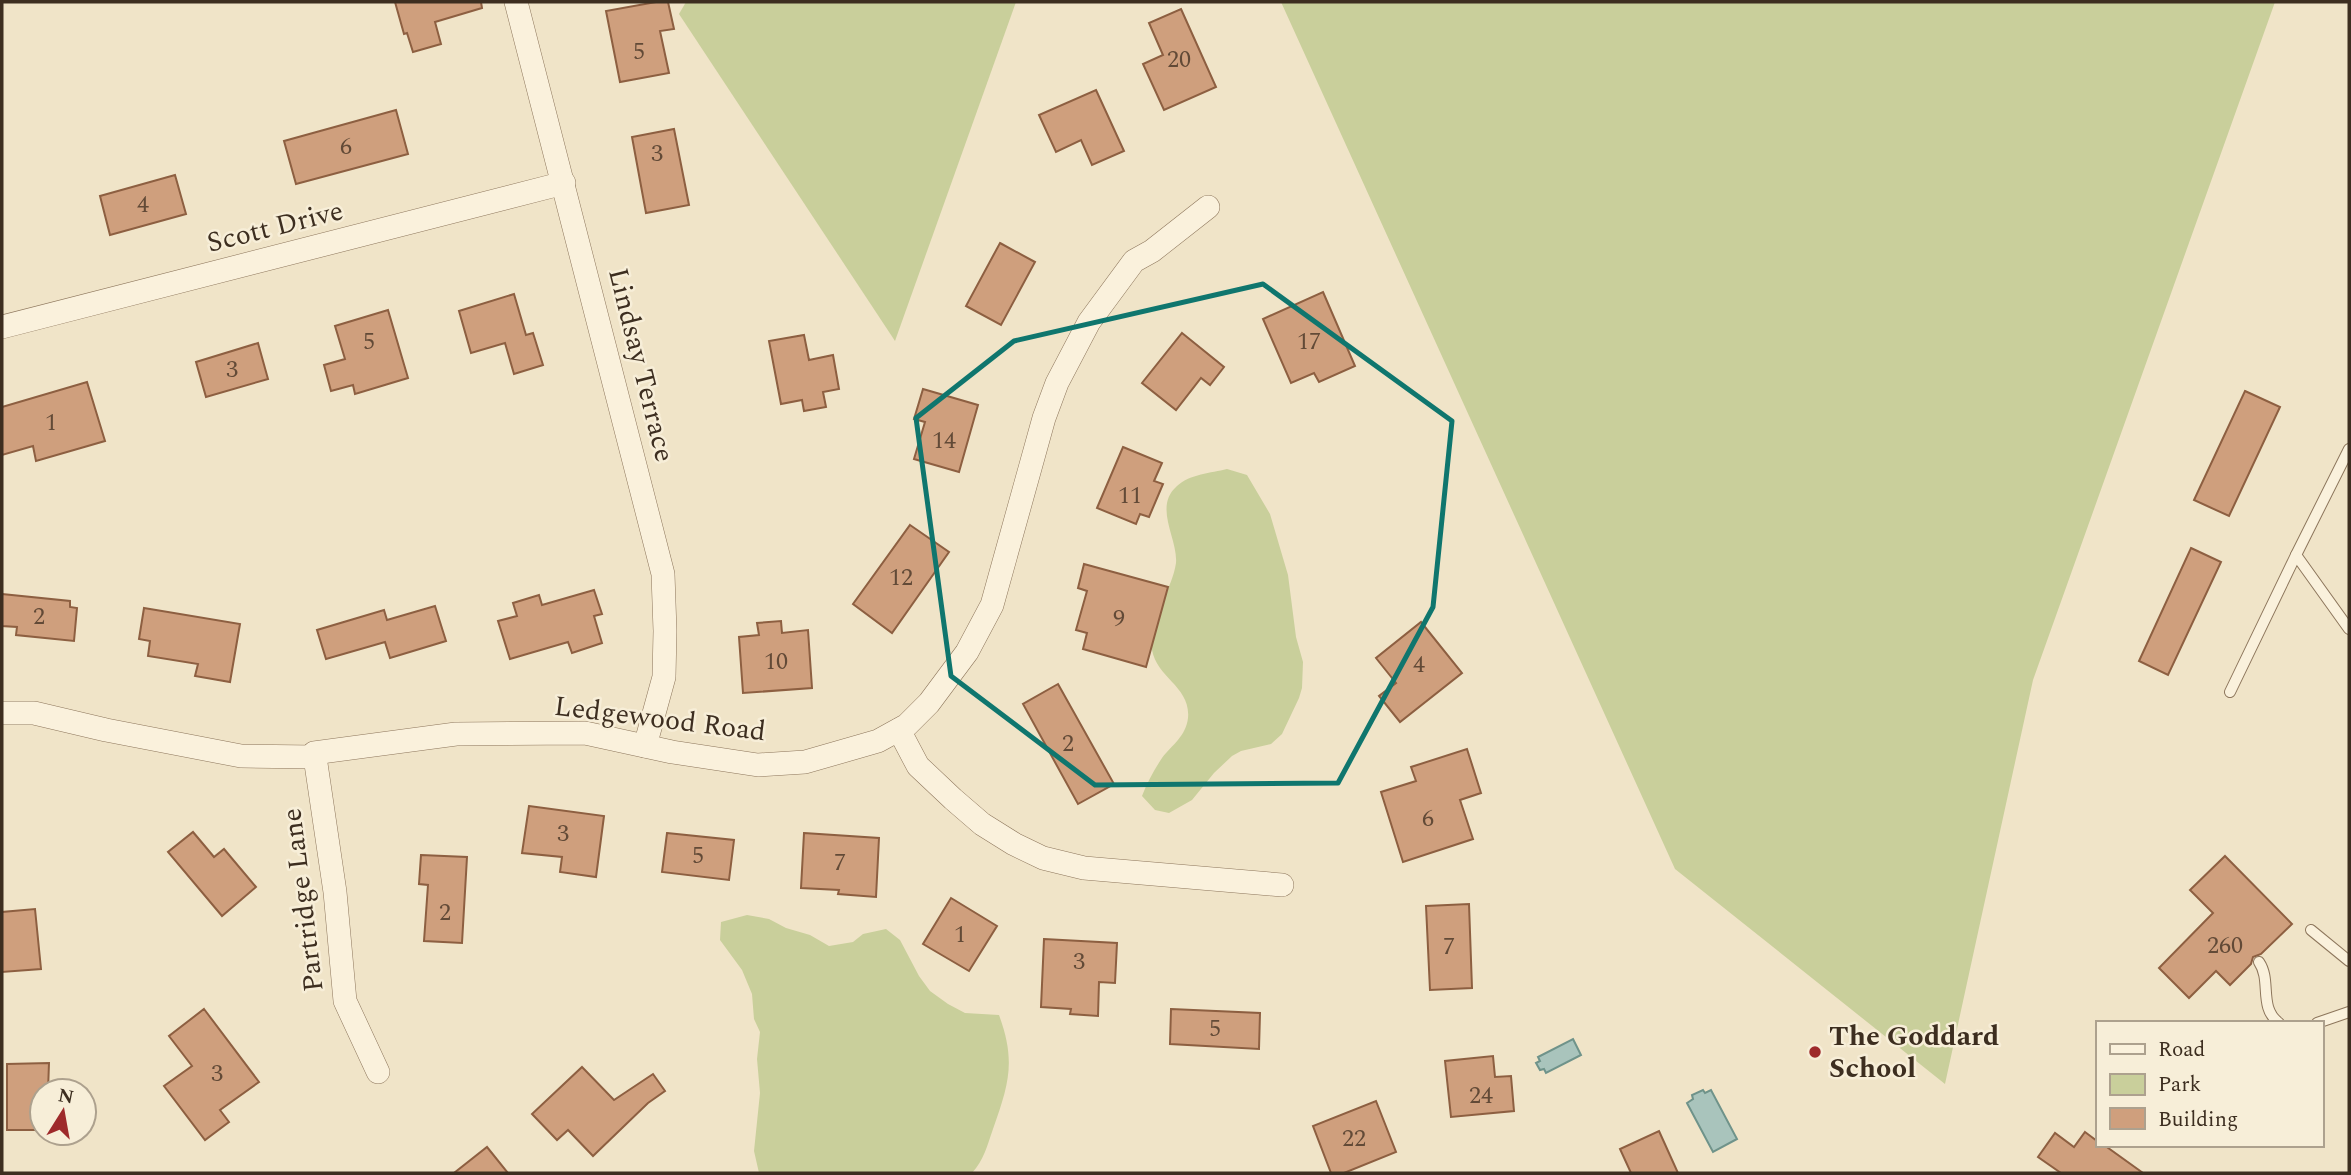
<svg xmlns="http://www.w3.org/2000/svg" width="2351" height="1175" viewBox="0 0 2351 1175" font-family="Spectral,serif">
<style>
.green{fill:#c9cf9b}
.water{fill:#a9c4bc;stroke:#6f938a;stroke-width:2}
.building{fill:#cf9f7d;stroke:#8d5f41;stroke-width:2}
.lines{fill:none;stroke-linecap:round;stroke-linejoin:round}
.lane-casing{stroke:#8d765c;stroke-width:12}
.street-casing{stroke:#8d765c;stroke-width:24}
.lane{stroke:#faf1dc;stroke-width:10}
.street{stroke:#faf1dc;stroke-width:23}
.marked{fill:none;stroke:#0f766e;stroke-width:5;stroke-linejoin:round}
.poi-dot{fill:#9e2a2b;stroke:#f7eed8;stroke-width:2.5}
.labels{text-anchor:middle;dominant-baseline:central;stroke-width:5;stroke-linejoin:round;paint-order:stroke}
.number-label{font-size:24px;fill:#624a37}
.street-label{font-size:28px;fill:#3d2e20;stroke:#f7eed8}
.poi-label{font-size:28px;font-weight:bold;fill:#3d2e20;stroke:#f7eed8;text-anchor:start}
</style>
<rect width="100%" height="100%" fill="#f0e4c8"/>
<g class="green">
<path d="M 686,2 L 1016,2 L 895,341 L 679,14 Z"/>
<path d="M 1281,2 L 2275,2 L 2033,680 L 1945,1084 L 1675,869 Z"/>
<path d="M 1227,469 L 1247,475 L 1270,514 L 1288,575 L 1296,637 L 1303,662 L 1302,688 L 1299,698 L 1282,734 L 1271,744 L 1241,751 L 1232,756 L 1214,773 L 1192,800 L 1169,813 L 1155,810 L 1142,796 C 1147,783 1154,770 1162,758 C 1172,745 1186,736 1188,718 C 1191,687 1157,678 1152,650 C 1147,621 1172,591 1176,563 C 1178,538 1153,507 1177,486 C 1190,474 1211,473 1227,469 Z"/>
<path d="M 747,915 L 769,919 L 786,928 L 810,935 L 829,946 L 853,942 L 863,934 L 886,929 L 900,940 L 919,976 L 930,991 L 948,1004 L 965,1013 L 999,1015 C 1016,1061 1009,1084 993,1129 C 987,1146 984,1160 972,1173 L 759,1173 L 754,1151 L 760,1093 L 757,1059 L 760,1032 L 754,1019 L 752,994 L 742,970 L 720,940 L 721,922 Z"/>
</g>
<g class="water">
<path d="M 1573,1039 L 1581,1055 L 1546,1073 L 1544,1069 L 1540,1070 L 1536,1063 L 1540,1061 L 1538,1057 Z"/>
<path d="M 1703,1090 L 1705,1093 L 1711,1090 L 1737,1139 L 1713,1152 L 1687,1103 L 1693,1099 L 1692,1095 Z"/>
</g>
<g class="building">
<path d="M 395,2 L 481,2 L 482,8 L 435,22 L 441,44 L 413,52 L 407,33 L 404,34 Z"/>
<path d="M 656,2 L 668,2 L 674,29 L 660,31 L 669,73 L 620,82 L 606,11 Z"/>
<path d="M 1181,9 L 1216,87 L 1164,110 L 1143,64 L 1163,55 L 1149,23 Z"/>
<path d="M 1096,90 L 1124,151 L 1092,165 L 1081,140 L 1056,152 L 1039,115 Z"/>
<path d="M 396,110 L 408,154 L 296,184 L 284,141 Z"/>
<path d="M 674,129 L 689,205 L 646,213 L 632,137 Z"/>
<path d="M 175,175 L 186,214 L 110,235 L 100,196 Z"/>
<path d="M 1000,243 L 1035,262 L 1001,325 L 966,306 Z"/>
<path d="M 1323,292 L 1355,366 L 1319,382 L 1314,373 L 1291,383 L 1263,319 Z"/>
<path d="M 514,294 L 526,335 L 533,333 L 543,365 L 514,374 L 505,343 L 471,353 L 459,311 Z"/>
<path d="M 388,310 L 408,378 L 355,394 L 353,385 L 331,391 L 324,365 L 345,359 L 335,326 Z"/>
<path d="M 1182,333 L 1224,367 L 1210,385 L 1201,378 L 1176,410 L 1142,383 Z"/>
<path d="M 804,335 L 809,360 L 833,355 L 839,389 L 823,392 L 826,407 L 804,411 L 802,400 L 781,404 L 769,341 Z"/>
<path d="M 258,343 L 268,379 L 206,397 L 196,362 Z"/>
<path d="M 87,382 L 105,441 L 36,461 L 33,446 L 2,455 L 2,407 Z"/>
<path d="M 923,389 L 978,405 L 959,472 L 914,459 L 925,422 L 914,419 Z"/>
<path d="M 2245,391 L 2280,407 L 2229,516 L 2194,500 Z"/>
<path d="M 1123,447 L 1162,463 L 1154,481 L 1163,484 L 1149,517 L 1140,514 L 1136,524 L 1097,508 Z"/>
<path d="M 910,525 L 949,552 L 892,633 L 853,604 Z"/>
<path d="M 2191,548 L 2221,562 L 2168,675 L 2139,661 Z"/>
<path d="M 1084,564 L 1168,587 L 1146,667 L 1083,649 L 1087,633 L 1076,630 L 1087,591 L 1078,588 Z"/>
<path d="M 594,590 L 602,614 L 594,616 L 602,643 L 572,653 L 568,642 L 510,659 L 498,621 L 517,616 L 513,603 L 539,595 L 542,605 Z"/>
<path d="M 2,594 L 70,601 L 70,607 L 77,608 L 74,641 L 16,635 L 17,627 L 2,626 Z"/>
<path d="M 435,606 L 446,641 L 390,658 L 385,642 L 326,659 L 317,630 L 384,610 L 387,620 Z"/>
<path d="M 144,608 L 240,624 L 230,682 L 195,676 L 198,664 L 148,656 L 150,641 L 139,639 Z"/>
<path d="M 781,621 L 782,633 L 808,630 L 812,688 L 743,693 L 739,637 L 759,635 L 757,623 Z"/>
<path d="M 1421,622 L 1462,673 L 1400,722 L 1379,696 L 1396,683 L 1376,658 Z"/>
<path d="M 1058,684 L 1114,784 L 1078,804 L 1023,704 Z"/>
<path d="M 1467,749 L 1481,793 L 1460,800 L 1473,839 L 1403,862 L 1381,792 L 1416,781 L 1411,767 Z"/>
<path d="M 529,806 L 604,816 L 596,877 L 560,872 L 562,857 L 522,853 Z"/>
<path d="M 193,832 L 214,857 L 224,849 L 256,887 L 222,916 L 168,852 Z"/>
<path d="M 667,833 L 734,840 L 729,880 L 662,872 Z"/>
<path d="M 804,833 L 879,838 L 876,897 L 838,894 L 839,890 L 801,888 Z"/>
<path d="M 421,855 L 467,857 L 462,943 L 424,941 L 428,885 L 419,884 Z"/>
<path d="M 2225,856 L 2292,924 L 2261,954 L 2253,957 L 2251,964 L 2230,985 L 2216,971 L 2189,998 L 2159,968 L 2213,913 L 2190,890 Z"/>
<path d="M 951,898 L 997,926 L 969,971 L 923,944 Z"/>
<path d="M 1469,904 L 1472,988 L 1430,990 L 1426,906 Z"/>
<path d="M 35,909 L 41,969 L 2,972 L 2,912 Z"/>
<path d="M 1044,939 L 1117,943 L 1115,983 L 1099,982 L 1098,1016 L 1070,1014 L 1071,1009 L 1041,1007 Z"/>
<path d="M 204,1009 L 259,1082 L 220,1110 L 229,1122 L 205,1140 L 164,1086 L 192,1066 L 169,1036 Z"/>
<path d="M 1171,1009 L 1260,1013 L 1259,1049 L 1170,1044 Z"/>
<path d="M 1493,1056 L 1495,1077 L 1511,1076 L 1514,1111 L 1451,1117 L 1445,1061 Z"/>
<path d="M 49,1063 L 48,1091 L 42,1091 L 42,1130 L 7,1130 L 7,1064 Z"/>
<path d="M 582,1067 L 614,1100 L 653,1074 L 665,1091 L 648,1103 L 593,1156 L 568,1130 L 557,1140 L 532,1114 Z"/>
<path d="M 1376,1101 L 1396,1152 L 1344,1173 L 1331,1173 L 1313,1126 Z"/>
<path d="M 1659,1131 L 1678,1173 L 1631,1173 L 1620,1149 Z"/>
<path d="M 2085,1132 L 2097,1141 L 2097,1145 L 2104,1145 L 2143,1173 L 2061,1173 L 2038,1157 L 2055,1133 L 2074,1147 Z"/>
<path d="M 487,1147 L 508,1173 L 454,1173 Z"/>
</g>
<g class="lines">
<defs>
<g id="lane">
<path d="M 2349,449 L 2296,555 L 2349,629"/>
<path d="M 2230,692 L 2296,555"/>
<path d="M 2311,930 L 2349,961"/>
<path d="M 2259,962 C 2272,981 2258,1007 2279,1023"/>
<path d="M 2317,1023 L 2349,1012"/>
</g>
<g id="street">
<path d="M 516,2 L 663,574 L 665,631 L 664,677 L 645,746"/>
<path d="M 2,327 L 564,183"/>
<path d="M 2,713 L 34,713 L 106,730 L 241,756 L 315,757 L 314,753 L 456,734 L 585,733 L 672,752 L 758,765 L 805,762 L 878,741 L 907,725 L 929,703 L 967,652 L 992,605 L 1044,418 L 1057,383 L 1089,322 L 1134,261 L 1152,251 L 1208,207"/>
<path d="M 899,730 L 918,766 L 953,799 L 982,824 L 1014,844 L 1043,858 L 1084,868 L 1282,885"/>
<path d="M 315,757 L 335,892 L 345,1001 L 378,1072"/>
</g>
</defs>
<use href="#lane" class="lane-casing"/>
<use href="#street" class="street-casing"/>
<use href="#lane" class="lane"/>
<use href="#street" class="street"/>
</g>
<path class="marked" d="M 1263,284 L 1452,421 L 1433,607 L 1338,783 L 1095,785 L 951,676 L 916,418 L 1014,341 Z"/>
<circle class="poi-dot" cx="1815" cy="1052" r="7"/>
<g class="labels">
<g class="number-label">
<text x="639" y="52">5</text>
<text x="1179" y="60">20</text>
<text x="346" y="147">6</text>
<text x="657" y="154">3</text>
<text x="143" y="205">4</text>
<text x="369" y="342">5</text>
<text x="1309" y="342">17</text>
<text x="232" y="370">3</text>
<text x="51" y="423">1</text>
<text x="944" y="441">14</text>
<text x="1130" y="496">11</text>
<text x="901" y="578">12</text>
<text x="39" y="617">2</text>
<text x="1119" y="619">9</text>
<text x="776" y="662">10</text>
<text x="1419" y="665">4</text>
<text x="1068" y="744">2</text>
<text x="1428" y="819">6</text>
<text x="563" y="834">3</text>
<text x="698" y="856">5</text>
<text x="840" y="863">7</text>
<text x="445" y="913">2</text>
<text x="960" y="935">1</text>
<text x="2225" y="946">260</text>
<text x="1449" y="947">7</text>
<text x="1079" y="962">3</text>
<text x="1215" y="1029">5</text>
<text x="217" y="1074">3</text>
<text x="1481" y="1096">24</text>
<text x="1354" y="1139">22</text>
</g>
<g class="street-label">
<text transform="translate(275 227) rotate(-14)">Scott Drive</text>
<text transform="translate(641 365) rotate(76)">Lindsay Terrace</text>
<text transform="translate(660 719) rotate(7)">Ledgewood Road</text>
<text transform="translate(303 900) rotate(-97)">Partridge Lane</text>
</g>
<g class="poi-label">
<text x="1829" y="1036">The Goddard<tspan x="1829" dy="32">School</tspan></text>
</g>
</g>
<rect width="2351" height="1175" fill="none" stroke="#3d2e20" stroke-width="7"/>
<rect x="2096" y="1021" width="228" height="126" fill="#f7eed8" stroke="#ada18e" stroke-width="2"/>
<rect x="2110" y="1044" width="35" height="10" fill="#faf1dc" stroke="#ada18e" stroke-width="2"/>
<text x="2158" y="1056" font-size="21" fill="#3d2e20">Road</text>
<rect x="2110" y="1074" width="35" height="21" fill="#c9cf9b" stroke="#ada18e" stroke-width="2"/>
<text x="2158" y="1091" font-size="21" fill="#3d2e20">Park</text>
<rect x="2110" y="1108" width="35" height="21" fill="#cf9f7d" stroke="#ada18e" stroke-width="2"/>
<text x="2158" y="1126" font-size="21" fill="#3d2e20">Building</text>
<g transform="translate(63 1112) rotate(11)"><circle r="33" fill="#f7eed8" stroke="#ada18e" stroke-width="2"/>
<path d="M0-5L12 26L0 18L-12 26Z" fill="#9e2a2b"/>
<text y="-10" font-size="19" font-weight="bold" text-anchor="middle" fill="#3d2e20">N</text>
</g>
</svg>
